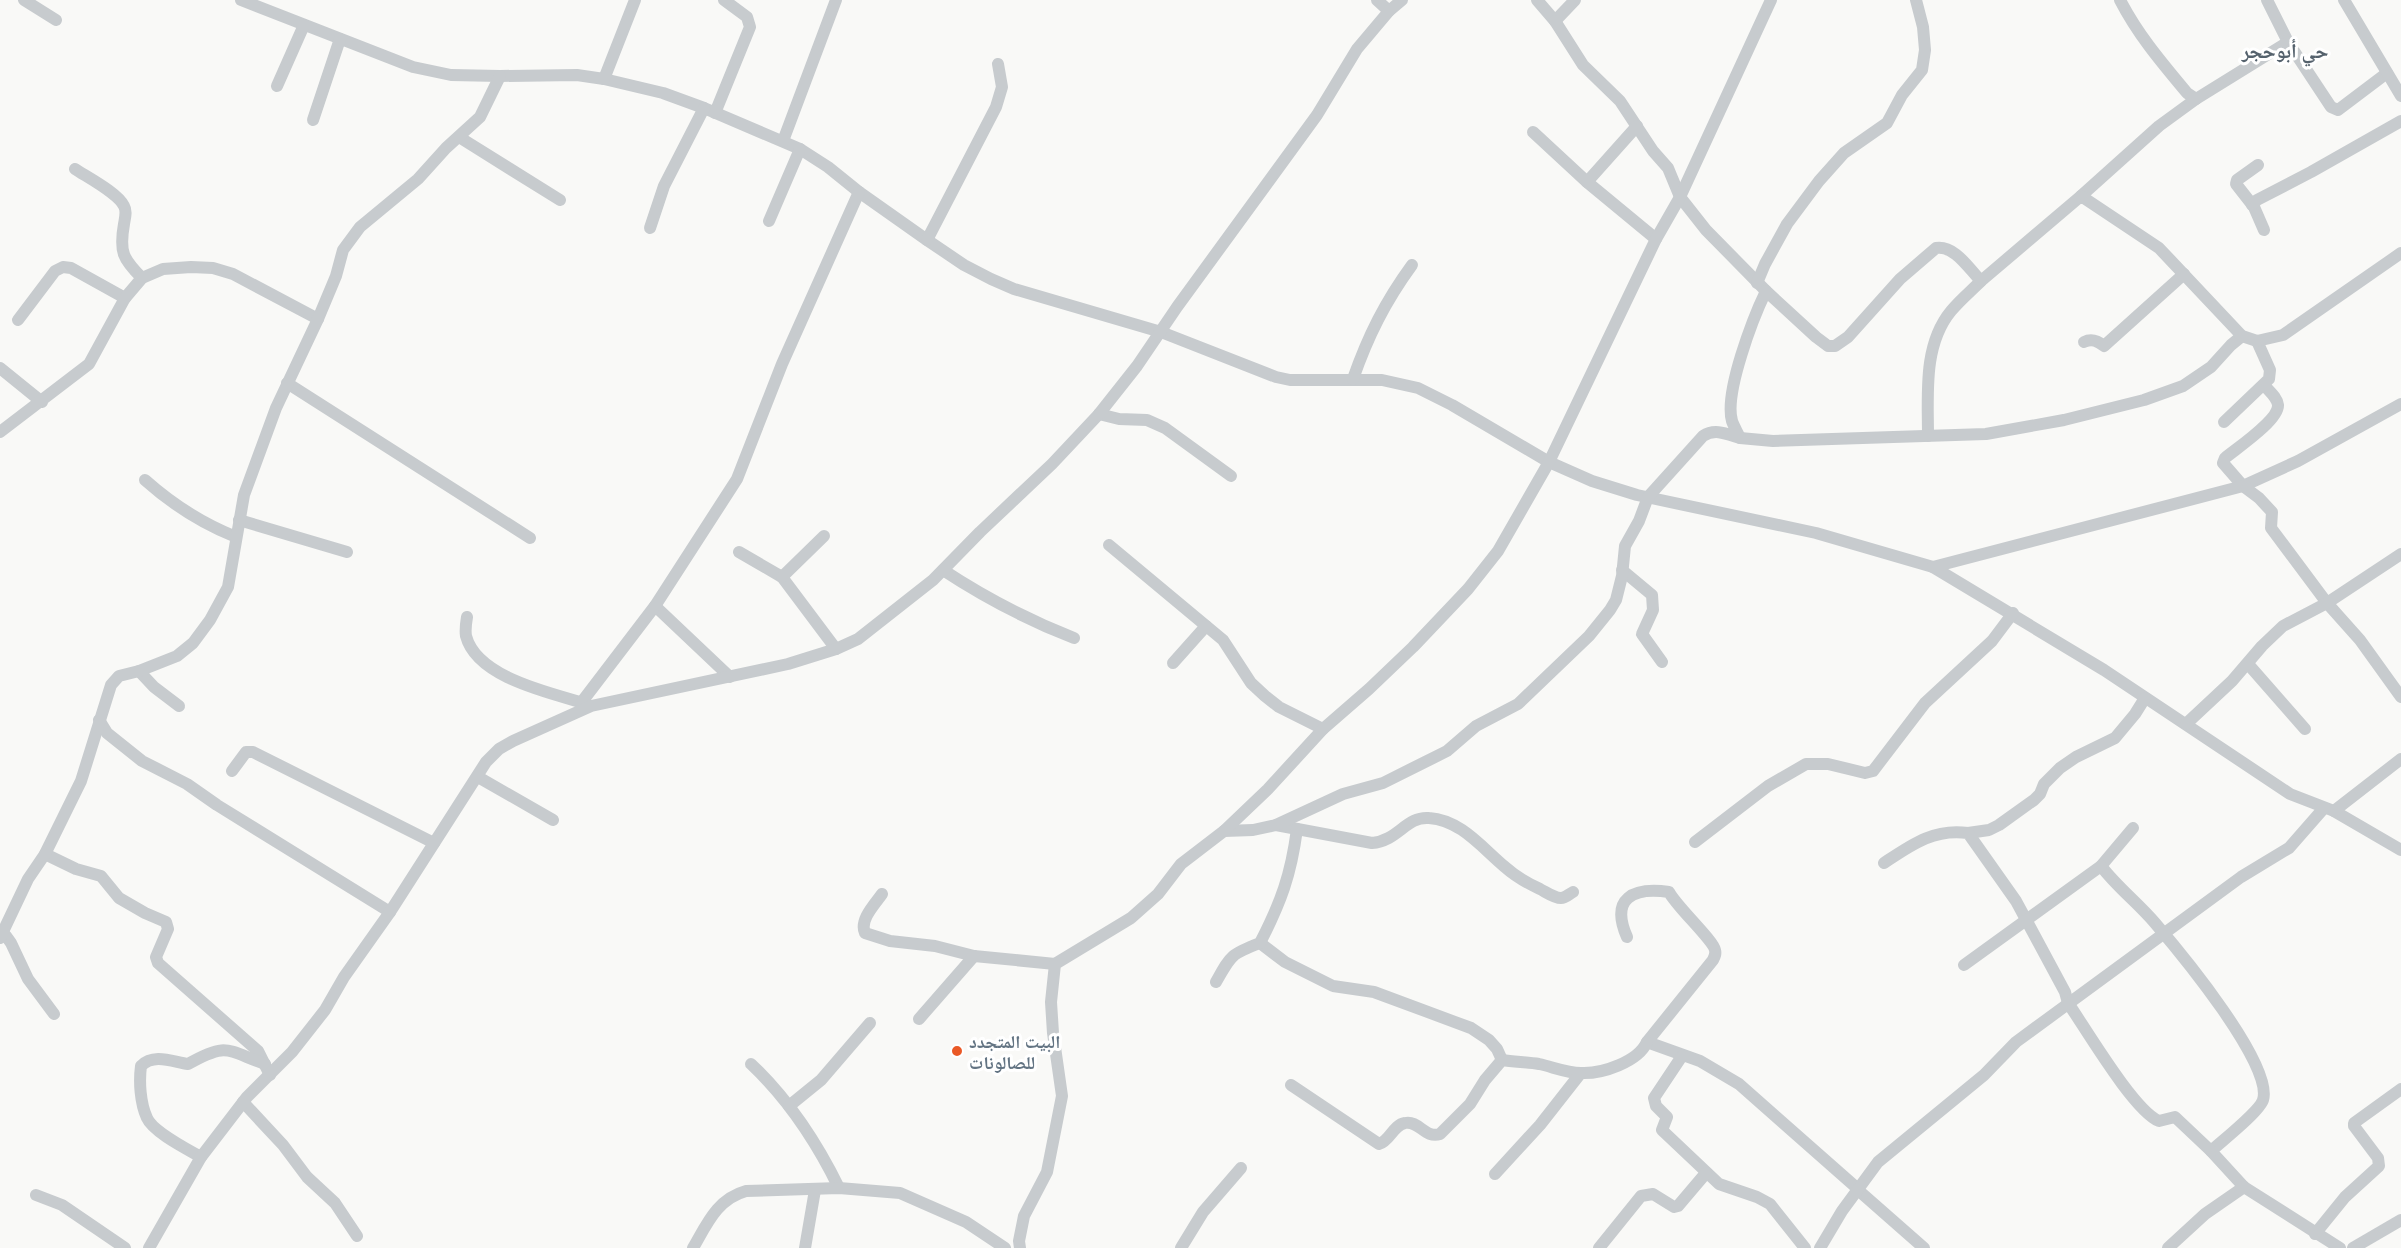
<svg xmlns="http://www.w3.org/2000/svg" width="2401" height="1248" viewBox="0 0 2401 1248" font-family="'Golos Text','Noto Naskh Arabic',sans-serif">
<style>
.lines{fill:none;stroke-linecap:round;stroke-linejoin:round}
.minor{stroke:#c7cbce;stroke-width:12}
.poi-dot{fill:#ea5926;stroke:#fff;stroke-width:2}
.labels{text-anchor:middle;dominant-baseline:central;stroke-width:6;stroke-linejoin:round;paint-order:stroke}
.poi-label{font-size:18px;font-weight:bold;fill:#637483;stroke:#fff;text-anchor:start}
.neighbourhood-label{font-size:20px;font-weight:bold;fill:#55626d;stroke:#fff}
</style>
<rect width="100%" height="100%" fill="#f9f9f7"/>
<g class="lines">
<g class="minor">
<path d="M 24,0 L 56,20"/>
<path d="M 241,0 L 413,67 L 451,75 L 500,76 L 577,75 L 604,79 L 663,93 L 704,108 L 800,149 L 828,167 L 859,192 L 927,240 L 964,265 L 991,279 L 1014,289 L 1161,332 L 1276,377 L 1290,380 L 1382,380 L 1418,388 L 1452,405 L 1549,462 L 1592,481 L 1637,495 L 1816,533 L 1933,567 L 2104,670 L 2290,794 L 2334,811 L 2401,850"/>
<path d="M 1377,0 L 1389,11"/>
<path d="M 1537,0 L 1555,21 L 1575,0"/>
<path d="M 2120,0 C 2138,35 2162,63 2187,93 L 2196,99"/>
<path d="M 2267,0 L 2288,42 L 2331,107 L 2338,110 L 2387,73"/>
<path d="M 2344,0 L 2401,96"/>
<path d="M 1555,21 L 1583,65 L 1620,101 L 1653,151 L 1668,168 L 1680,197 L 1706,230 L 1766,291"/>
<path d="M 604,79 L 635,0"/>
<path d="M 277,86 L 304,25"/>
<path d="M 715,113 L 750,27 L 747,17 L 724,0"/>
<path d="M 313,120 L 340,39"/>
<path d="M 1533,132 L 1587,182 L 1656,239"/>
<path d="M 459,137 L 560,200"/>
<path d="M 783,141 L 836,0"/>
<path d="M 2258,165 L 2237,180 L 2236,184 L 2254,207 L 2264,230"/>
<path d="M 75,169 C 87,177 118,193 124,206 C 127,211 125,218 124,224 C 119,252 123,259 142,278"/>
<path d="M 1587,182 L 1637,126"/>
<path d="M 2081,196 L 2159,126 L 2196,99 L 2288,42"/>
<path d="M 2252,205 L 2257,200 L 2311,172 L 2401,121"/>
<path d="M 769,221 L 800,149"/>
<path d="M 650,228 L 664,186 L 704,108"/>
<path d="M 927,240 L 996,107 L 1002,87 L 998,64"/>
<path d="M 1757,283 L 1765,264 L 1787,224 L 1819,181 L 1844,153 L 1887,123 L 1902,95 L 1922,70 L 1925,50 L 1923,27 L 1916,0"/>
<path d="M 18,320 L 55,271 L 63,267 L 71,268 L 125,298"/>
<path d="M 2084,342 C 2092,338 2098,341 2104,346 L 2184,274"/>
<path d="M 0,368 L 42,402"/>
<path d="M 1353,379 C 1368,336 1385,302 1412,265"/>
<path d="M 287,383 L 530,538"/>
<path d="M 2264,385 C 2269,391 2277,397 2278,405 C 2279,420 2237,448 2225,458 L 2223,463 L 2243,486 L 2259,498 L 2272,512 L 2271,528 L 2327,603 L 2360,640 L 2401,697"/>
<path d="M 1099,414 L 1119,419 L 1147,420 L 1165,428 L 1231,476"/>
<path d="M 2224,422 L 2269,379 L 2270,370 L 2257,341"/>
<path d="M 0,432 L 89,364 L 125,298 L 142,278 L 163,269 L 191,267 L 213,268 L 233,274 L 318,319"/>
<path d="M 1928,436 C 1928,394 1923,345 1951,311 C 1960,300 1971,291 1981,281"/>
<path d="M 1740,438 L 1773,441 L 1986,434 L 2064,420 L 2144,400 L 2183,386 L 2211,367 L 2231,345 L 2242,336"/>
<path d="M 145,480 C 173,505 201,523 236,537"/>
<path d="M 239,520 L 347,552"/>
<path d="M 1109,545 L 1223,640 L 1251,683 L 1265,696 L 1279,707 L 1323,729"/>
<path d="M 739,552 L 782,577 L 836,649"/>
<path d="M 1933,567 L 2243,486 L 2298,461 L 2401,404"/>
<path d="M 943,570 C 984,597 1028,620 1074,638"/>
<path d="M 1622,570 L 1652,595 L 1653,610 L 1642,634 L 1662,662"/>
<path d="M 782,577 L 824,536"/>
<path d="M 655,606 L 730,677"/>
<path d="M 467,617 C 466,623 465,630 466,636 C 477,678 551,693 587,704"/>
<path d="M 1173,663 L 1206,626"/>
<path d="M 2248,664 L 2305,729"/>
<path d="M 139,671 L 154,687 L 179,706"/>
<path d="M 581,703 L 655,606 L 737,479 L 782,364 L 859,192"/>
<path d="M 99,720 L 107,733 L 142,761 L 187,784 L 217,805 L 390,912"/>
<path d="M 2186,724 L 2232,681 L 2262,646 L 2283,626 L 2327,603 L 2401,554"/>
<path d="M 232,771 L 246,752 L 253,752 L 434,843"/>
<path d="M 478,777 L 553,820"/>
<path d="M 2334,811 L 2401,759"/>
<path d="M 1276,825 L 1372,843 C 1398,841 1406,816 1429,818 C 1461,820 1482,848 1505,867 C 1515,876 1527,883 1540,889 C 1546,892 1554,898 1561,898 C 1566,898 1569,894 1573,892"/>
<path d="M 2133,828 L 2101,866 C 2117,887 2138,903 2155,923 C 2179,951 2274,1065 2263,1100 C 2259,1112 2222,1141 2211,1151 L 2244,1187 L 2340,1248"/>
<path d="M 1224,831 L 1253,830 L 1276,825 L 1343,794 L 1383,783 L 1447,751 L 1476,726 L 1518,704 L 1589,636 L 1610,610 L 1616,600 L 1622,576 L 1625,546 L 1639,521 L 1648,497 L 1703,436 C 1715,428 1727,434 1740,438 C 1738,433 1734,427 1732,421 C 1724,393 1753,318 1766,291 L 1816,337 L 1828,346 L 1835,346 L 1848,337 L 1900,279 L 1936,248 C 1955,245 1969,269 1981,281 L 2081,196 L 2159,248 L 2242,336 L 2257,341 L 2283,335 L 2401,253"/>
<path d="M 1968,833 L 1989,830 L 1999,825 L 2034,800 L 2040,794 L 2044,784 L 2060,768 L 2076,757 L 2115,738 L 2135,714 L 2145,698"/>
<path d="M 1695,842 L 1768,786 L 1806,764 L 1828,764 L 1865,773 L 1873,771 L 1925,703 L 1992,641 L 2013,613"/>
<path d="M 45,854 L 76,869 L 101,876 L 119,898 L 145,913 L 166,922 L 168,929 L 156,957 L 158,963 L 258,1051 L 270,1075"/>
<path d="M 1884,863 C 1911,845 1934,828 1968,833 L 2016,901 L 2065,992 L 2068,1003 C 2086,1029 2134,1111 2159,1121 L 2175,1117 L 2211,1151"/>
<path d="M 882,894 C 875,904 859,920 865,933 L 890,941 L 935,946 L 974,956 L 1055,964"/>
<path d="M 0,935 L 6,936 L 11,943 L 28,979 L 54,1014"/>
<path d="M 1627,937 C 1610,898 1633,887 1669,892 C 1676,906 1713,940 1715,950 C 1716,954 1715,956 1713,960 L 1647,1042 L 1700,1061 L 1739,1084 L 1858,1189"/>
<path d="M 0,938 L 28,879 L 45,854 L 81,781 L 111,685 L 119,676 L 139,671 L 177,656 L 193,643 L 210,620 L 228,587 L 244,495 L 276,408 L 318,319 L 336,276 L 343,250 L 360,227 L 418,179 L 446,148 L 480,117 L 500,76"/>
<path d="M 1260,943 L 1285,962 L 1333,986 L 1374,992 L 1471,1028 L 1489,1040 L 1497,1049 L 1502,1060"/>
<path d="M 1964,965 L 2101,866"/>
<path d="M 1216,982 C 1231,955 1231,954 1260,943 C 1281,902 1291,875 1297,829"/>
<path d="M 919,1019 L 974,956"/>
<path d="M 1682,1056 L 1654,1098 L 1656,1106 L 1667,1117 L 1662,1130 L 1664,1132 L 1719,1184 L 1757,1197 L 1770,1204 L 1805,1248"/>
<path d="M 751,1064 C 788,1099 817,1143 839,1188"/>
<path d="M 1291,1085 L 1379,1144 C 1390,1141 1393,1125 1405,1123 C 1419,1120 1425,1139 1440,1134 L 1470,1104 L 1485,1080 L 1502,1060 C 1514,1062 1527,1062 1539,1064 C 1553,1067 1567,1073 1581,1073 C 1602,1074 1638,1062 1647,1042"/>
<path d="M 243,1102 L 283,1145 L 307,1177 L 335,1203 L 357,1236"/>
<path d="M 789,1106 L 821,1080 L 870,1023"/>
<path d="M 201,1157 C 187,1149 153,1132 147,1118 C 140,1103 139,1081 141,1066 C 154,1053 173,1062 188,1064 C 227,1042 226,1050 265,1064"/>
<path d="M 1495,1174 L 1540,1125 L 1580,1074"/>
<path d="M 1858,1190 L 1924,1248"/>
<path d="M 36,1195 L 62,1205 L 125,1248"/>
<path d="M 2315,1234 L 2345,1197 L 2379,1166 L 2378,1158 L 2354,1126 L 2354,1123 L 2401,1089"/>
<path d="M 149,1248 L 201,1157 L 247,1097 L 292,1052 L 325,1010 L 344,977 L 390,912 L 486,762 L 499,749 L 513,741 L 591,706 L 788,664 L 836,649 L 858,639 L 933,580 L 980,532 L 1052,464 L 1099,414 L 1137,366 L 1177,307 L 1317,115 L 1357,49 L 1389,11 L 1402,0"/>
<path d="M 693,1248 C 707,1224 717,1199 746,1191 L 839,1188 L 900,1193 L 966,1222 L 1005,1248"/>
<path d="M 805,1248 L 815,1190"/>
<path d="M 1020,1248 L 1019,1241 L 1024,1216 L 1047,1172 L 1062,1096 L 1053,1033 L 1051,1002 L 1055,964 L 1131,918 L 1158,894 L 1181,864 L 1224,831 L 1268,789 L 1323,729 L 1369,689 L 1413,647 L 1468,589 L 1498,551 L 1549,462 L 1656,239 L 1680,197 L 1771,0"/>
<path d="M 1181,1248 L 1203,1212 L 1241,1168"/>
<path d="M 1599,1248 L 1641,1196 L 1653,1194 L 1674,1207 L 1678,1206 L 1706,1173"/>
<path d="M 1820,1248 L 1842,1211 L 1878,1162 L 1984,1075 L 2016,1042 L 2241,877 L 2289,848 L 2324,808"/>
<path d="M 2168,1248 L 2205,1214 L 2244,1187"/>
<path d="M 2353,1248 L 2401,1220"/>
</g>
</g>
<circle class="poi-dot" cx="957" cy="1051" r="6"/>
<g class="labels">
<g class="poi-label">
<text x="969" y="1041">البيت المتجدد<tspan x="969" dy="21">للصالونات</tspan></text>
</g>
<g class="neighbourhood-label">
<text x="2285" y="50">حي أبوحجر</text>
</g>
</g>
</svg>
